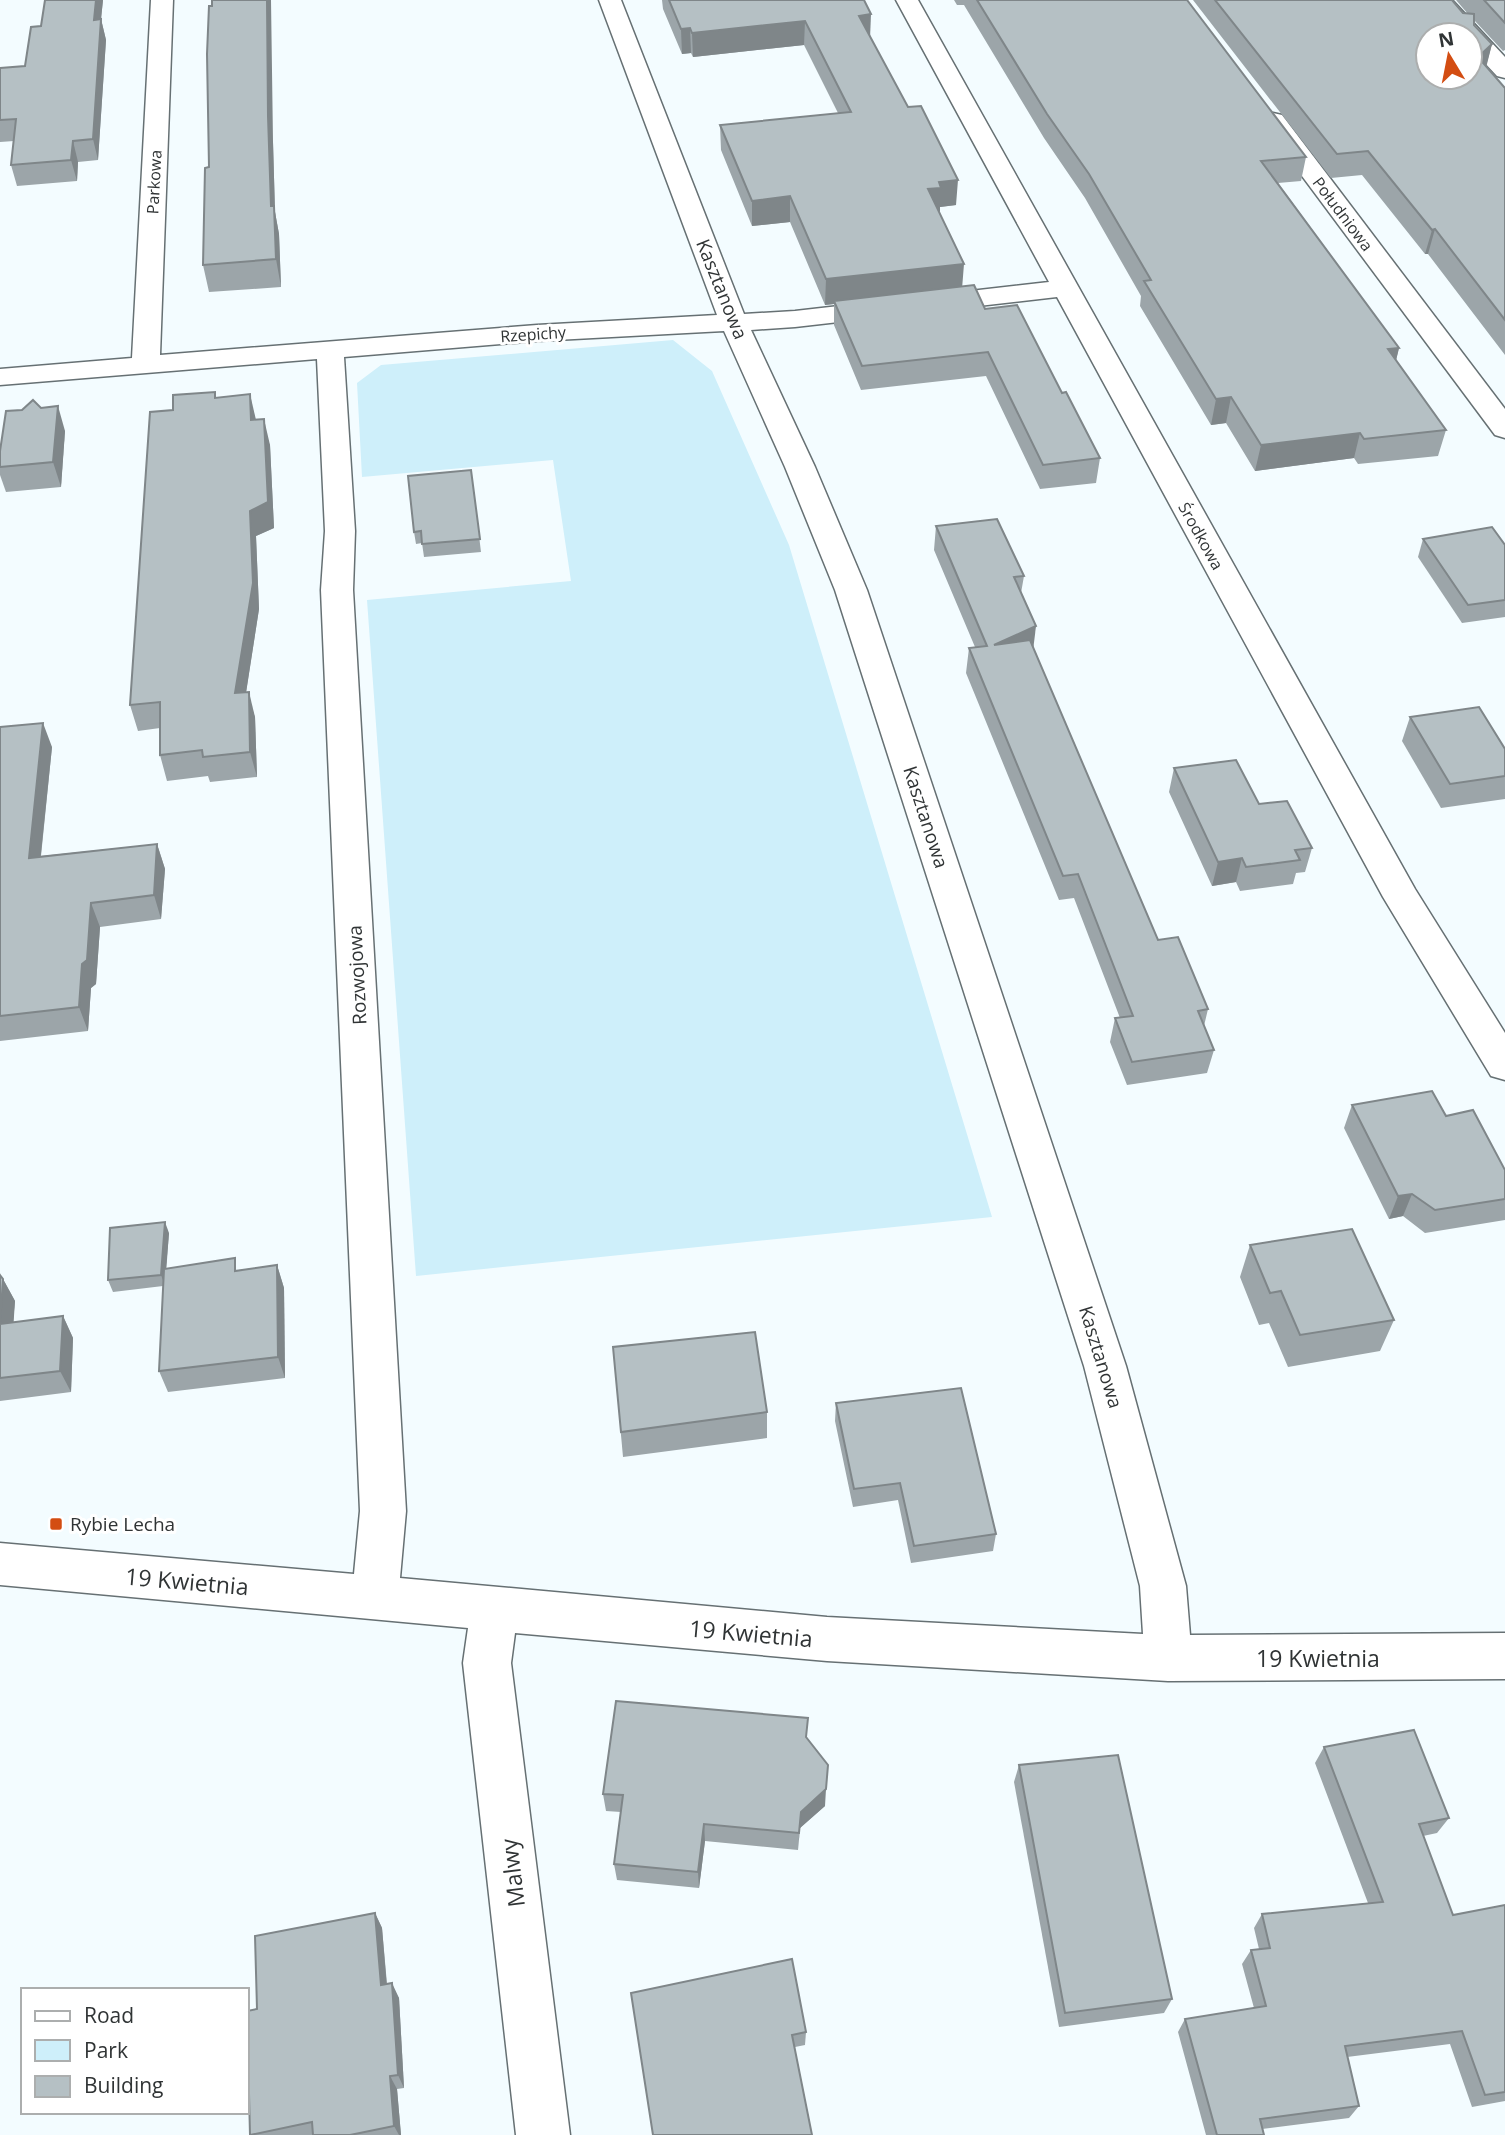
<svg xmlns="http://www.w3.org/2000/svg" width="1505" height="2135" viewBox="0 0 1505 2135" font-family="'Open Sans',sans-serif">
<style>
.green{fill:#ceeffa}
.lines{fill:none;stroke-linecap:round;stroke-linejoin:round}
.minor-casing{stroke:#667073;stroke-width:3}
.minor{fill:#fff;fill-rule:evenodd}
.wall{fill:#9ca5a9}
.shaded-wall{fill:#7f8689}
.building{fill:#b5c0c4;stroke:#7f8689;stroke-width:2;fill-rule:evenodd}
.poi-dot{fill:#d34d12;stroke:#fff;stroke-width:2.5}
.labels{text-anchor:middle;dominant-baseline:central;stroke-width:6;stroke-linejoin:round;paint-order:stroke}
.far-street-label{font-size:16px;fill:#303435;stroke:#fff}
.street-label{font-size:19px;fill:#303435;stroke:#fff}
.poi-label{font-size:19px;fill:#303435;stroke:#fff;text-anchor:start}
.near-street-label{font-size:23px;fill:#303435;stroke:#fff}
</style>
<rect width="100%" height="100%" fill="#f3fcff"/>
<path class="green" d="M 673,340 L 712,371 L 789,545 L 992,1217 L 416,1276 L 367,600 L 571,581 L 553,460 L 362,477 L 357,383 L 381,365 Z"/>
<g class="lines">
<defs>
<g id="minor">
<path d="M 151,0 L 173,0 L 160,355 L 537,325 L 717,315 L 599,0 L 621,0 L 744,314 L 795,311 L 1049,282 L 896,0 L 918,0 L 1415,889 L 1505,1033 L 1505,1080 L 1491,1076 L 1383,897 L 1057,297 L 795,327 L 751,330 L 815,467 L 867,590 L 1126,1366 L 1186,1586 L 1190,1635 L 1505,1633 L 1505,1679 L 1168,1681 L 827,1661 L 515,1633 L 511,1663 L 570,2135 L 516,2135 L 463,1663 L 468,1628 L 0,1585 L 0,1543 L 354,1574 L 360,1511 L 321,590 L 325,531 L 317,359 L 0,385 L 0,369 L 132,358 ZM 724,331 L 785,467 L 835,590 L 1084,1366 L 1140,1586 L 1143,1634 L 827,1617 L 400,1578 L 406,1511 L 353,590 L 355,531 L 344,357 L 537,341 Z"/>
<path d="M 1429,0 L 1452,0 L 1505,57 L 1505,78 L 1497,76 L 1470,47 L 1470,35 L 1459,35 Z"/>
<path d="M 1273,113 L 1282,115 L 1505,409 L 1505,438 L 1495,435 L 1264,125 L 1261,120 L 1264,115 Z"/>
</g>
</defs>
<use href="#minor" class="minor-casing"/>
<use href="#minor" class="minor"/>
</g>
<g class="wall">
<path d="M 103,0 L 101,19 L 106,40 L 98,160 L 78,162 L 77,181 L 17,186 L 11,165 L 14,141 L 0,142 L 0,68 L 25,66 L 41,26 Z"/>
<path d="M 662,0 L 864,0 L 870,37 L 956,205 L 940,207 L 939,213 L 962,287 L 985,309 L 1062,393 L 1100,458 L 1096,483 L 1040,489 L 986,376 L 861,390 L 834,325 L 834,304 L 825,305 L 790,222 L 752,226 L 721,150 L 720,125 L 838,113 L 804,45 L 693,57 L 691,53 L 682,54 L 663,9 Z"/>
<path d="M 954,0 L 1187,0 L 1306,157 L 1301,181 L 1278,183 L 1399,348 L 1396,360 L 1446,430 L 1438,456 L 1358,464 L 1354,458 L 1255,471 L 1226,423 L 1211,425 L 1140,306 L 1141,296 L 1085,198 L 1044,138 L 964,5 L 957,5 Z"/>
<path d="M 1193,0 L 1452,0 L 1463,13 L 1468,14 L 1456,0 L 1505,0 L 1505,50 L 1503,51 L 1474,20 L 1474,25 L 1492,44 L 1486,66 L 1505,88 L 1505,355 L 1428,254 L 1425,254 L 1362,175 L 1331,178 Z"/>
<path d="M 273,142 L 275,212 L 279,234 L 281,287 L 209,292 L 203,265 L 209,167 Z"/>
<path d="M 216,398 L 256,420 L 270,445 L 274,528 L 256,536 L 259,609 L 246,692 L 255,717 L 257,777 L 210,782 L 208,776 L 167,781 L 160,755 L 160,728 L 138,731 L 130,705 L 173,410 Z"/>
<path d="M 22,410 L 65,431 L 61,487 L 6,492 L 0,475 L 0,451 Z"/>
<path d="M 471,470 L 481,552 L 424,557 L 422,543 L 416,544 L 414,532 Z"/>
<path d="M 936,526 L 1024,576 L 1021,593 L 1033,648 L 1158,940 L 1208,1009 L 1204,1026 L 1214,1050 L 1207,1073 L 1127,1085 L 1110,1042 L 1115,1018 L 1120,1018 L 1074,898 L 1059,900 L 966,673 L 969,648 L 975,647 L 934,550 Z"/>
<path d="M 1423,539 L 1505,545 L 1505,617 L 1462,623 L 1418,557 Z"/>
<path d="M 1410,717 L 1505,749 L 1505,799 L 1441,808 L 1402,741 Z"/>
<path d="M 0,727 L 52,747 L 41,856 L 157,844 L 165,869 L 161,919 L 100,927 L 96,984 L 91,988 L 88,1031 L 0,1041 Z"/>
<path d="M 1174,768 L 1259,804 L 1312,848 L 1305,872 L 1296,873 L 1293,884 L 1240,891 L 1236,882 L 1212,886 L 1169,792 Z"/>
<path d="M 1352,1105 L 1446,1116 L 1505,1170 L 1505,1220 L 1425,1233 L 1403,1216 L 1389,1219 L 1344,1128 Z"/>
<path d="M 169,1233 L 166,1268 L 239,1270 L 277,1265 L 284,1288 L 285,1378 L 168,1392 L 159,1371 L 163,1286 L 113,1292 L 108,1280 Z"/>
<path d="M 1250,1245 L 1394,1320 L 1380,1351 L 1288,1367 L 1269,1323 L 1259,1325 L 1240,1277 Z"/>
<path d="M 0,1275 L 3,1279 L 15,1301 L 13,1322 L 63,1316 L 73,1338 L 71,1392 L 0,1401 Z"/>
<path d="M 613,1347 L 767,1412 L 767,1438 L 623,1457 Z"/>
<path d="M 836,1403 L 996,1534 L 993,1551 L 911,1563 L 898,1500 L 853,1507 L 835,1421 Z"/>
<path d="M 807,1737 L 825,1806 L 800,1828 L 798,1850 L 705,1841 L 699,1888 L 617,1880 L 614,1864 L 621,1812 L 606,1811 L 603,1794 Z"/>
<path d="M 1324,1747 L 1449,1818 L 1437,1833 L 1423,1836 L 1453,1915 L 1505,1905 L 1505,2101 L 1472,2107 L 1450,2044 L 1347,2057 L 1359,2106 L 1349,2118 L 1262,2129 L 1264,2135 L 1206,2135 L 1178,2032 L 1185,2019 L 1254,2008 L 1242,1964 L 1251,1950 L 1259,1949 L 1254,1928 L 1262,1914 L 1368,1903 L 1315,1763 Z"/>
<path d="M 1019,1765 L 1172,1999 L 1164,2013 L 1059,2027 L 1014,1782 Z"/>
<path d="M 375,1913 L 382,1928 L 387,1984 L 399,1998 L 404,2088 L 397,2089 L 401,2135 L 250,2135 L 257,2009 Z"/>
<path d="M 631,1993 L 806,2032 L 805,2045 L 795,2047 Z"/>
</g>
<g class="shaded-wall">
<path d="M 96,0 L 103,0 L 101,19 L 106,40 L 98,160 L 93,139 L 94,20 Z"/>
<path d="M 267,0 L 271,0 L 273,142 L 275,212 L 279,234 L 281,287 L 276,259 L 271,206 L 268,116 Z"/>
<path d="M 871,14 L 870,39 L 859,16 Z"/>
<path d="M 805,21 L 804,45 L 693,57 L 692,33 Z"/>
<path d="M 690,28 L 691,53 L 682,54 L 681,29 Z"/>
<path d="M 1492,44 L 1486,68 L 1478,57 Z"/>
<path d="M 73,141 L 78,162 L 77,181 L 71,160 Z"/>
<path d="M 958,180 L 956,205 L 940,207 L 940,213 L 928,189 L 939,182 Z"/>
<path d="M 790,196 L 790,222 L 752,226 L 752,201 Z"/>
<path d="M 1435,229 L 1428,254 L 1425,254 L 1432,230 Z"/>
<path d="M 964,264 L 962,289 L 834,301 L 834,304 L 825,305 L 826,279 Z"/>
<path d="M 1399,348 L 1393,373 L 1388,349 Z"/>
<path d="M 250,394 L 256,420 L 251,420 Z"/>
<path d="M 1231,397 L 1226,423 L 1211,425 L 1216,399 Z"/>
<path d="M 58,406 L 65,431 L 61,487 L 53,462 Z"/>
<path d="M 264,419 L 270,445 L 274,528 L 256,536 L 259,609 L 242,719 L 235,693 L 250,511 Z"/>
<path d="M 1360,433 L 1354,458 L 1255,471 L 1261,445 Z"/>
<path d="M 1036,626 L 1033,651 L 994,645 Z"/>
<path d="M 249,692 L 255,717 L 257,777 L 250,752 Z"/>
<path d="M 43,723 L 52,747 L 38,882 L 29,858 Z"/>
<path d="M 157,844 L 165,869 L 161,919 L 154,895 Z"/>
<path d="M 1242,858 L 1236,882 L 1212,886 L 1218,862 Z"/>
<path d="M 91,903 L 100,927 L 96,984 L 91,988 L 88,1031 L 79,1007 L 82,964 Z"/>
<path d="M 1412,1194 L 1403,1216 L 1389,1219 L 1398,1196 Z"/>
<path d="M 165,1222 L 169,1233 L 165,1286 L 161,1275 Z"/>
<path d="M 277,1265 L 284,1288 L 285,1378 L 278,1357 Z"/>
<path d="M 3,1279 L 15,1301 L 12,1346 L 0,1324 Z"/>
<path d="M 63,1316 L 73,1338 L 71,1392 L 60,1371 Z"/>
<path d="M 826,1789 L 825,1806 L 800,1828 L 798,1850 L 801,1812 Z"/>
<path d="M 704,1824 L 705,1841 L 699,1888 L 698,1872 Z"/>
<path d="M 375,1913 L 382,1928 L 388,2000 L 381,1985 Z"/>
<path d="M 392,1983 L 399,1998 L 404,2088 L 398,2075 Z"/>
<path d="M 390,2076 L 397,2089 L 401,2135 L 399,2135 L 394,2126 Z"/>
</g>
<g class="building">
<path d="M 45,0 L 96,0 L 94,20 L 101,19 L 93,139 L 73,141 L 71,160 L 11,165 L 16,119 L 0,120 L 0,68 L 25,66 L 31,27 L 41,26 Z"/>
<path d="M 212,0 L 267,0 L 268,116 L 271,206 L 274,206 L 276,259 L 203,265 L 205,168 L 209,167 L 207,54 L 209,6 L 212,6 Z"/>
<path d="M 669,0 L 864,0 L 871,14 L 859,16 L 908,107 L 921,106 L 958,180 L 939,182 L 941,188 L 928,189 L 964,264 L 826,279 L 790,196 L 752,201 L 720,125 L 851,112 L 805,21 L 692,33 L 690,28 L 681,29 Z"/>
<path d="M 977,0 L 1187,0 L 1306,157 L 1261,161 L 1399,348 L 1388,349 L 1446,430 L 1364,439 L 1360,433 L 1261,445 L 1231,397 L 1216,399 L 1144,281 L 1151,280 L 1089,174 L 1047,114 Z"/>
<path d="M 1215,0 L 1452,0 L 1463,13 L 1474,14 L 1474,25 L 1492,44 L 1478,57 L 1505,88 L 1505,320 L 1435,229 L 1432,230 L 1368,151 L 1337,154 ZM 1428,35 L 1470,35 L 1470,77 L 1428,77 Z"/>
<path d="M 1484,0 L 1505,0 L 1505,23 Z"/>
<path d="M 974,285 L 985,309 L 1017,305 L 1062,393 L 1066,392 L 1100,458 L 1043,465 L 988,352 L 862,366 L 834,301 Z"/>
<path d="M 215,392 L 215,398 L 250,394 L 251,420 L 264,419 L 268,502 L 250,511 L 253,583 L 235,693 L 249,692 L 250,752 L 203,757 L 202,750 L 160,755 L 160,702 L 130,705 L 150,412 L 173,410 L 173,395 Z"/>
<path d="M 33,400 L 41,408 L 58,406 L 53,462 L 0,467 L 0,451 L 6,411 L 22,410 Z"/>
<path d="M 471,470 L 480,539 L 422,544 L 421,531 L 414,532 L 408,476 Z"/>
<path d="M 997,519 L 1024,576 L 1014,577 L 1036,626 L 994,645 L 1030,640 L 1158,940 L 1178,937 L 1208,1009 L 1198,1011 L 1214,1050 L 1132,1062 L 1115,1018 L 1133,1016 L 1078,874 L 1063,876 L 969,648 L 987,646 L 936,526 Z"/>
<path d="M 1492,527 L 1505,545 L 1505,600 L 1468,605 L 1423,539 Z"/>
<path d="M 1479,707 L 1505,749 L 1505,776 L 1450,784 L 1410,717 Z"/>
<path d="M 43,723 L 29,858 L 157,844 L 154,895 L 91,903 L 87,960 L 82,964 L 79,1007 L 0,1016 L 0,727 Z"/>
<path d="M 1236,760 L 1259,804 L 1287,801 L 1312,848 L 1295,850 L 1300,860 L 1246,867 L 1242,858 L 1218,862 L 1174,768 Z"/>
<path d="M 1432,1091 L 1446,1116 L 1473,1110 L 1505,1170 L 1505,1199 L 1435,1210 L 1412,1194 L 1398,1196 L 1352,1105 Z"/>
<path d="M 165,1222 L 161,1275 L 108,1280 L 110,1228 Z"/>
<path d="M 1352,1229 L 1394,1320 L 1300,1335 L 1281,1291 L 1270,1293 L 1250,1245 Z"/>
<path d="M 235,1258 L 235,1271 L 277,1265 L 278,1357 L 159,1371 L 164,1269 Z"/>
<path d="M 0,1275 L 3,1279 L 0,1324 L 63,1316 L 60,1371 L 0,1378 Z"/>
<path d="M 755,1332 L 767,1412 L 621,1432 L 613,1347 Z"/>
<path d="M 961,1388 L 996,1534 L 914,1546 L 900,1483 L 854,1489 L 836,1403 Z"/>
<path d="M 616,1701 L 808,1718 L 806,1737 L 828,1765 L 826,1789 L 801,1812 L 799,1833 L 704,1824 L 698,1872 L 614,1864 L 623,1795 L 603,1794 Z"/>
<path d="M 1414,1730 L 1449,1818 L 1419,1824 L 1453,1915 L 1505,1905 L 1505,2092 L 1485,2095 L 1462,2031 L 1345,2046 L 1359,2106 L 1260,2119 L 1264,2135 L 1217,2135 L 1185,2019 L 1266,2006 L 1251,1950 L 1270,1948 L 1262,1914 L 1383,1902 L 1324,1747 Z"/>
<path d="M 1118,1755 L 1172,1999 L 1065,2013 L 1019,1765 Z"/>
<path d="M 375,1913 L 381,1985 L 392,1983 L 398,2075 L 390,2076 L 394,2126 L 350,2135 L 313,2135 L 312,2122 L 250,2135 L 247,2011 L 257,2009 L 255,1936 Z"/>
<path d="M 792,1959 L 806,2032 L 792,2035 L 812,2135 L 653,2135 L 631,1993 Z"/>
</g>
<rect class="poi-dot" x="49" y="1517" width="14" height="14" rx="3.5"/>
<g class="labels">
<g class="far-street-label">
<text transform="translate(154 182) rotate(-87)">Parkowa</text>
<text transform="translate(1343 214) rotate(53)">Południowa</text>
<text transform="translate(533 334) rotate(-4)">Rzepichy</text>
<text transform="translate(1201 536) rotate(61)">Środkowa</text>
</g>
<g class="street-label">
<text transform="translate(722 289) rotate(68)">Kasztanowa</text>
<text transform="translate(926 817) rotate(72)">Kasztanowa</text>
<text transform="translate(357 975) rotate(-93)">Rozwojowa</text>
<text transform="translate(1101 1357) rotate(73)">Kasztanowa</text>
</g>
<g class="poi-label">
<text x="70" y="1524">Rybie Lecha</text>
</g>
<g class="near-street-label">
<text transform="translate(187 1581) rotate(5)">19 Kwietnia</text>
<text transform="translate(751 1633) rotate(5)">19 Kwietnia</text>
<text x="1318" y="1658">19 Kwietnia</text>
<text transform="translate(512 1873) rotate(-97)">Malwy</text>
</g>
</g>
<rect x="21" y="1988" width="228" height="126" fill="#ffffff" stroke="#acaeae" stroke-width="2"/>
<rect x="35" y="2011" width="35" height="10" fill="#ffffff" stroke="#acaeae" stroke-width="2"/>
<text x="84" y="2023" font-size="21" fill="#303435">Road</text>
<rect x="35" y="2040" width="35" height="21" fill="#ceeffa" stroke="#acaeae" stroke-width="2"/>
<text x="84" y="2058" font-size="21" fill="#303435">Park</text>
<rect x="35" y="2076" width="35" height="21" fill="#b5c0c4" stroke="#acaeae" stroke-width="2"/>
<text x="84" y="2093" font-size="21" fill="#303435">Building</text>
<g transform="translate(1449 56) rotate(350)"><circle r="33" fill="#ffffff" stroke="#acaeae" stroke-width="2"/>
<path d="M0-5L12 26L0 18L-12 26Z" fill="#d34d12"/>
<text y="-10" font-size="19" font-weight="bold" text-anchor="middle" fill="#303435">N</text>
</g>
</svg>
